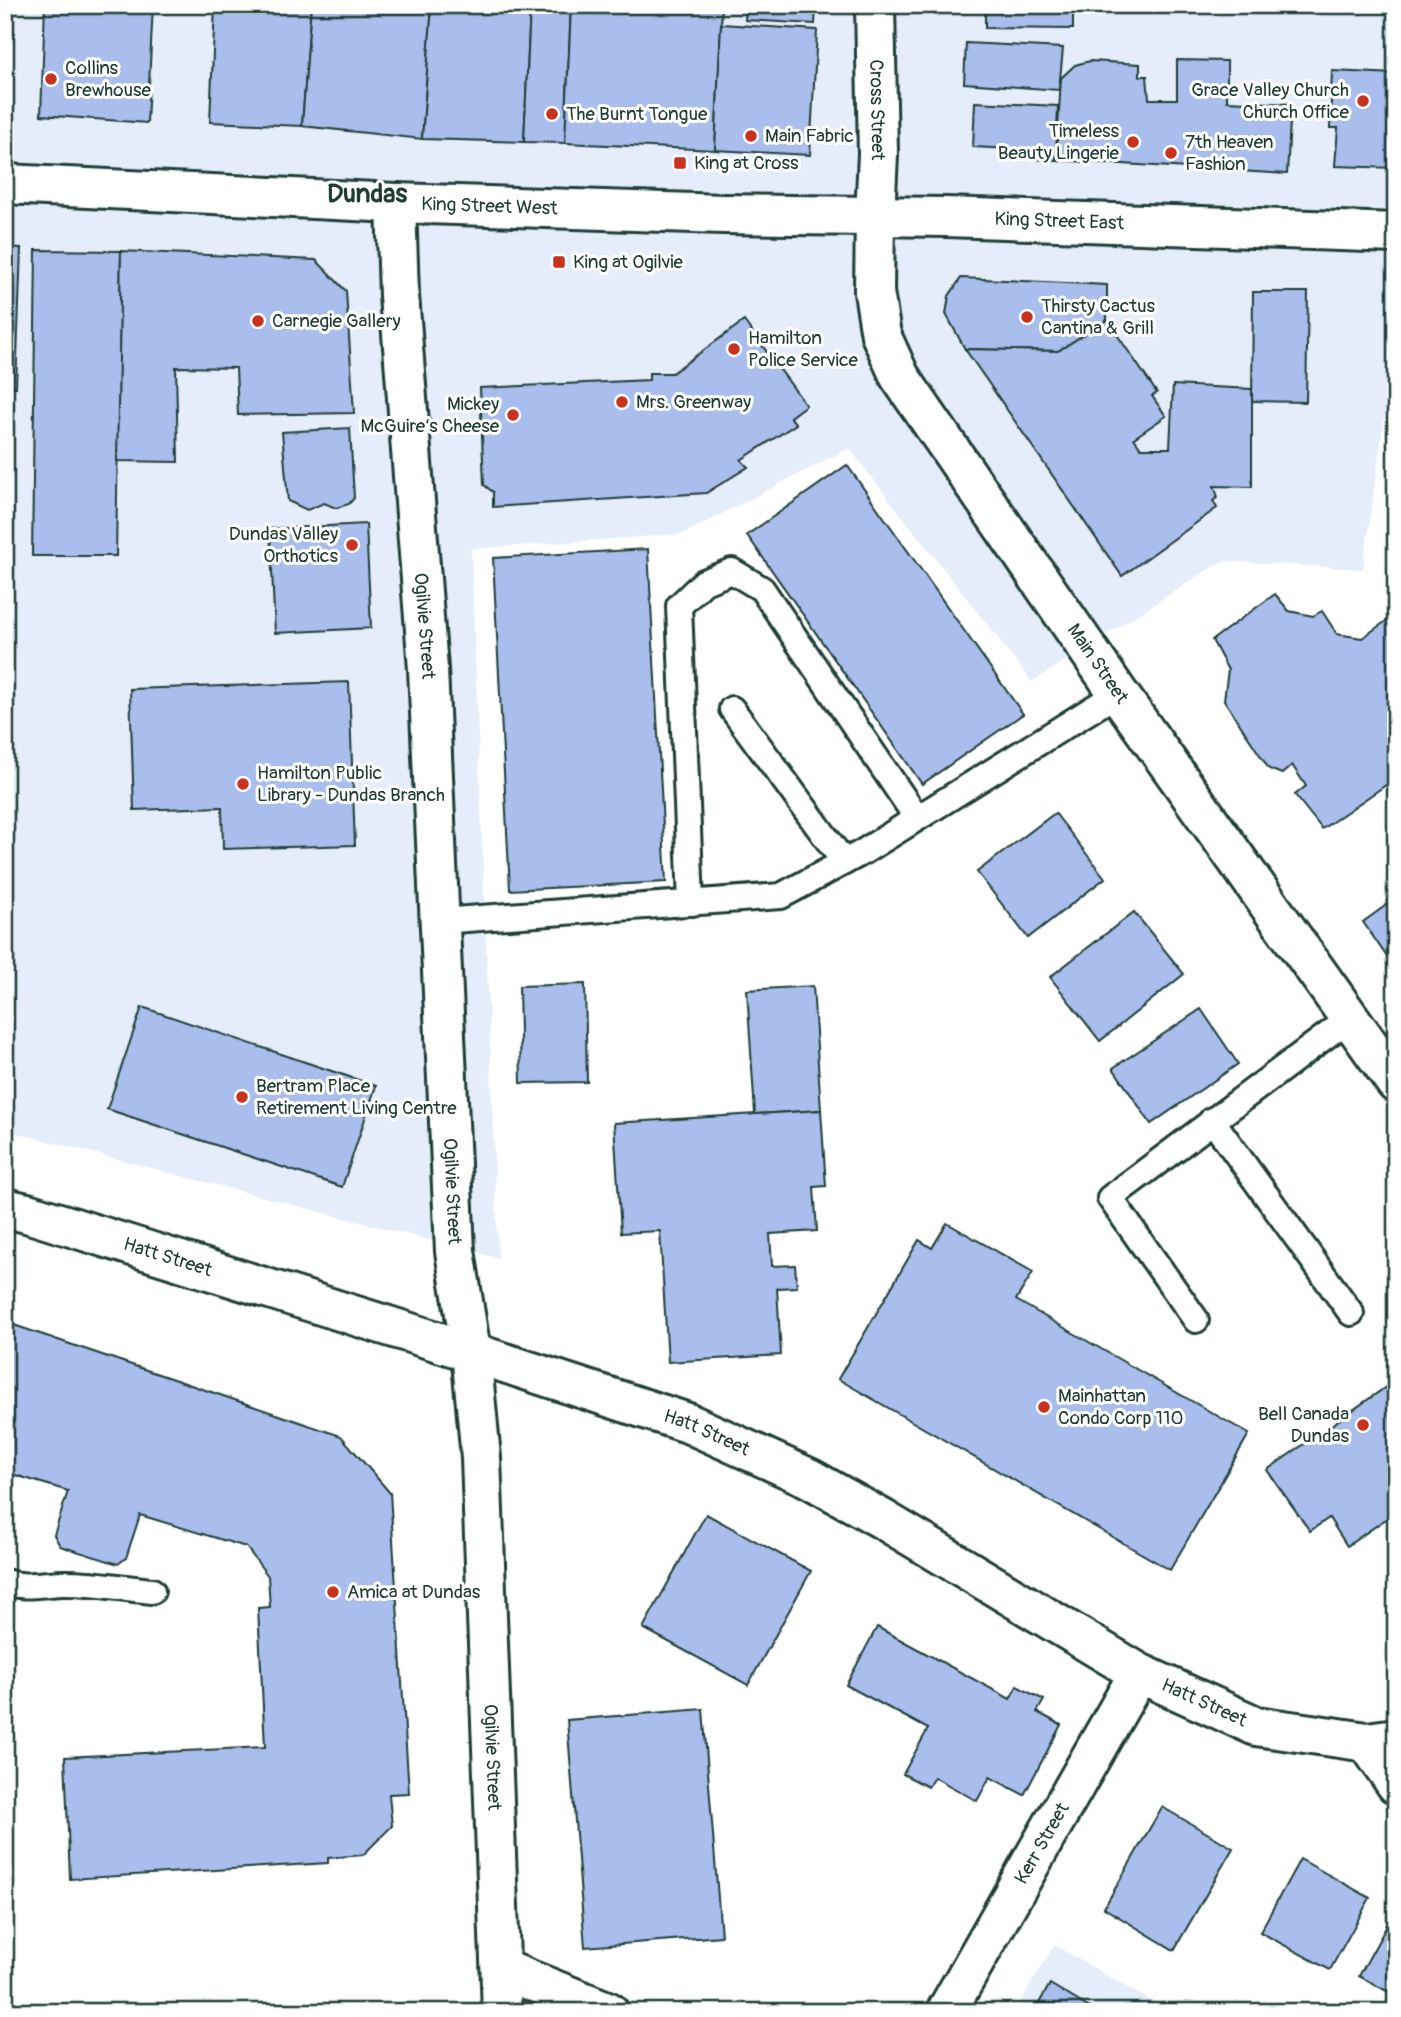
<svg xmlns="http://www.w3.org/2000/svg" width="1401" height="2017" viewBox="0 0 1401 2017" font-family="Pangolin,sans-serif">
<style>
.built{fill:#e5ecfa}
.building{fill:#a9beed;stroke:#1f3d34;stroke-width:2}
.lines{fill:none;stroke-linecap:round;stroke-linejoin:round}
.service-casing{stroke:#1f3d34;stroke-width:30}
.minor-casing{stroke:#1f3d34;stroke-width:44}
.tertiary-casing{stroke:#1f3d34;stroke-width:44}
.secondary-casing{stroke:#1f3d34;stroke-width:44}
.primary-casing{stroke:#1f3d34;stroke-width:44}
.service{stroke:#fff;stroke-width:24}
.minor{stroke:#fff;stroke-width:38}
.tertiary{stroke:#fff;stroke-width:38}
.secondary{stroke:#fff;stroke-width:38}
.primary{stroke:#fff;stroke-width:38}
.poi-dot{fill:#c8321e;stroke:#fff;stroke-width:2.5}
.labels{text-anchor:middle;dominant-baseline:central;stroke-width:6;stroke-linejoin:round;paint-order:stroke}
.poi-label{font-size:19px;fill:#1f3d34;stroke:#fff;text-anchor:start}
.street-label{font-size:19px;fill:#1f3d34;stroke:#fff}
.district-label{font-size:26px;font-weight:bold;fill:#1f3d34;stroke:#fff}
</style>
<rect width="100%" height="100%" fill="#fff"/>
<filter id="ink" filterUnits="userSpaceOnUse"><feTurbulence type="fractalNoise" baseFrequency=".0143" numOctaves="2"/><feDisplacementMap in="SourceGraphic" scale="14" xChannelSelector="R" yChannelSelector="G"/><feConvolveMatrix kernelMatrix="1 2 1 2 8 2 1 2 1" color-interpolation-filters="sRGB"/></filter>
<g filter="url(#ink)">
<g class="built">
<path d="M 5,5 L 1396,5 L 1396,335 L 1363,569 L 1222,561 L 1032,682 L 849,448 L 683,534 L 471,549 L 498,1258 L 5,1130 Z"/>
<path d="M 1054,1945 L 1170,2012 L 1015,2012 Z"/>
</g>
<g class="building">
<path d="M 45,5 L 153,5 L 147,123 L 41,115 Z"/>
<path d="M 215,5 L 311,5 L 302,126 L 210,122 Z"/>
<path d="M 311,5 L 432,5 L 422,139 L 302,126 Z"/>
<path d="M 432,5 L 530,5 L 524,142 L 422,139 Z"/>
<path d="M 530,5 L 571,5 L 565,143 L 524,142 Z"/>
<path d="M 571,5 L 722,5 L 715,150 L 565,143 Z"/>
<path d="M 746,5 L 816,5 L 815,24 L 745,20 Z"/>
<path d="M 985,5 L 1073,5 L 1073,29 L 985,28 Z"/>
<path d="M 721,24 L 817,30 L 810,155 L 715,150 Z"/>
<path d="M 966,43 L 1063,48 L 1059,90 L 964,83 Z"/>
<path d="M 1177,60 L 1227,61 L 1227,101 L 1291,104 L 1287,174 L 1056,160 L 1061,78 L 1075,65 L 1090,61 L 1140,64 L 1140,76 L 1147,76 L 1149,99 L 1177,99 Z"/>
<path d="M 1332,71 L 1396,74 L 1396,168 L 1335,166 L 1338,128 L 1330,128 Z"/>
<path d="M 975,102 L 1058,106 L 1056,160 L 1033,159 L 1033,150 L 973,147 Z"/>
<path d="M 5,247 L 21,248 L 16,387 L 5,387 Z"/>
<path d="M 36,250 L 121,251 L 116,556 L 32,556 Z"/>
<path d="M 121,251 L 316,260 L 346,291 L 354,413 L 238,415 L 236,368 L 176,367 L 178,462 L 117,461 Z"/>
<path d="M 961,278 L 1107,285 L 1107,320 L 1058,351 L 965,349 L 946,314 L 949,296 Z"/>
<path d="M 1253,292 L 1308,292 L 1306,402 L 1252,401 Z"/>
<path d="M 1107,320 L 1157,393 L 1152,396 L 1166,416 L 1134,438 L 1141,448 L 1170,448 L 1173,385 L 1252,389 L 1252,487 L 1214,486 L 1218,497 L 1213,501 L 1217,508 L 1122,576 L 965,349 L 1058,351 Z"/>
<path d="M 744,321 L 806,405 L 790,417 L 796,424 L 741,460 L 748,467 L 706,493 L 493,507 L 493,492 L 484,485 L 480,388 L 649,380 L 649,373 L 672,373 Z"/>
<path d="M 350,428 L 354,498 L 349,504 L 336,508 L 324,503 L 307,510 L 288,501 L 282,432 Z"/>
<path d="M 847,465 L 1023,714 L 922,784 L 747,535 Z"/>
<path d="M 366,524 L 371,628 L 275,633 L 270,529 Z"/>
<path d="M 648,549 L 666,882 L 510,890 L 493,558 Z"/>
<path d="M 1275,594 L 1289,611 L 1313,616 L 1322,611 L 1337,634 L 1362,638 L 1389,619 L 1396,628 L 1396,778 L 1322,829 L 1295,795 L 1306,786 L 1292,765 L 1282,774 L 1269,769 L 1224,700 L 1228,670 L 1212,640 Z"/>
<path d="M 349,682 L 355,845 L 223,849 L 222,807 L 134,810 L 130,689 Z"/>
<path d="M 1055,813 L 1105,878 L 1028,938 L 977,872 Z"/>
<path d="M 1396,898 L 1396,970 L 1363,922 Z"/>
<path d="M 1134,912 L 1184,974 L 1100,1041 L 1050,977 Z"/>
<path d="M 585,984 L 587,1082 L 521,1083 L 519,986 Z"/>
<path d="M 813,986 L 821,1110 L 755,1114 L 747,990 Z"/>
<path d="M 142,1007 L 376,1086 L 342,1187 L 107,1109 Z"/>
<path d="M 1201,1009 L 1238,1064 L 1151,1124 L 1113,1068 Z"/>
<path d="M 821,1110 L 826,1186 L 814,1187 L 817,1231 L 770,1234 L 772,1266 L 795,1265 L 797,1287 L 777,1288 L 781,1355 L 668,1362 L 660,1231 L 621,1233 L 614,1123 Z"/>
<path d="M 947,1223 L 1033,1272 L 1016,1300 L 1249,1434 L 1170,1570 L 838,1379 L 919,1240 L 932,1248 Z"/>
<path d="M 5,1322 L 341,1436 L 390,1493 L 409,1793 L 389,1794 L 392,1826 L 363,1855 L 328,1858 L 328,1863 L 70,1879 L 65,1757 L 265,1747 L 258,1608 L 270,1607 L 268,1576 L 246,1547 L 140,1515 L 126,1558 L 118,1564 L 60,1546 L 54,1535 L 68,1491 L 5,1472 Z"/>
<path d="M 1396,1380 L 1396,1512 L 1347,1546 L 1329,1518 L 1310,1531 L 1267,1470 Z"/>
<path d="M 706,1514 L 811,1571 L 748,1685 L 643,1628 Z"/>
<path d="M 877,1627 L 1010,1699 L 1017,1686 L 1044,1700 L 1037,1712 L 1061,1725 L 1024,1795 L 990,1777 L 977,1801 L 934,1777 L 928,1787 L 903,1774 L 928,1729 L 846,1685 Z"/>
<path d="M 703,1709 L 721,1936 L 585,1947 L 567,1720 Z"/>
<path d="M 1162,1807 L 1233,1848 L 1174,1950 L 1104,1908 Z"/>
<path d="M 1300,1859 L 1370,1898 L 1330,1970 L 1260,1932 Z"/>
<path d="M 1396,1909 L 1396,1996 L 1359,1976 Z"/>
<path d="M 1050,1984 L 1096,2012 L 1034,2012 Z"/>
</g>
<g class="lines">
<defs>
<g id="service">
<path d="M 732,709 L 844,862"/>
<path d="M 691,903 L 679,606 L 704,582 L 732,571 L 762,589 L 917,818"/>
<path d="M 440,921 L 781,896 L 863,852 L 1118,693"/>
<path d="M 1212,1120 L 1351,1313"/>
<path d="M 1196,1320 L 1110,1198 L 1350,1018"/>
<path d="M 5,1582 C 25,1589 45,1583 65,1583 C 94,1583 124,1588 152,1591"/>
</g>
<g id="minor">
<path id="s1" d="M 875,5 L 878,154 L 875,216"/>
<path d="M 1367,1742 L 1396,1784"/>
<path d="M 502,1969 L 609,2012"/>
<path id="s2" d="M 946,2012 L 1139,1673"/>
</g>
<g id="tertiary">
<path id="s3" d="M 5,1208 L 27,1213 L 471,1352 L 688,1423 L 809,1478 L 884,1520 L 1139,1673 L 1256,1726 L 1367,1742 L 1396,1738"/>
</g>
<g id="secondary">
<path id="s4" d="M 396,203 L 399,295 L 428,669 L 455,1251 L 471,1352 L 481,1458 L 502,2012"/>
<path id="s5" d="M 875,216 L 874,292 L 881,335 L 900,377 L 1118,693 L 1396,1083"/>
</g>
<g id="primary">
<path id="s6" d="M 5,184 L 396,203 L 723,214 L 946,217 L 1396,233"/>
</g>
</defs>
<use href="#service" class="service-casing"/>
<use href="#minor" class="minor-casing"/>
<use href="#tertiary" class="tertiary-casing"/>
<use href="#secondary" class="secondary-casing"/>
<use href="#primary" class="primary-casing"/>
<use href="#service" class="service"/>
<use href="#minor" class="minor"/>
<use href="#tertiary" class="tertiary"/>
<use href="#secondary" class="secondary"/>
<use href="#primary" class="primary"/>
</g>
</g>
<g class="poi-dot">
<circle cx="51" cy="79" r="7"/>
<circle cx="1363" cy="101" r="7"/>
<circle cx="552" cy="114" r="7"/>
<circle cx="751" cy="136" r="7"/>
<circle cx="1133" cy="142" r="7"/>
<circle cx="1171" cy="153" r="7"/>
<rect x="673" y="156" width="14" height="14" rx="3.5"/>
<rect x="552" y="255" width="14" height="14" rx="3.5"/>
<circle cx="1027" cy="317" r="7"/>
<circle cx="258" cy="321" r="7"/>
<circle cx="734" cy="349" r="7"/>
<circle cx="622" cy="402" r="7"/>
<circle cx="513" cy="415" r="7"/>
<circle cx="352" cy="545" r="7"/>
<circle cx="243" cy="784" r="7"/>
<circle cx="242" cy="1097" r="7"/>
<circle cx="1044" cy="1407" r="7"/>
<circle cx="1363" cy="1425" r="7"/>
<circle cx="333" cy="1592" r="7"/>
</g>
<g class="labels">
<g class="poi-label">
<text x="65" y="68">Collins<tspan x="65" dy="22">Brewhouse</tspan></text>
<text x="1349" y="90" text-anchor="end">Grace Valley Church<tspan x="1349" dy="22">Church Office</tspan></text>
<text x="566" y="114">The Burnt Tongue</text>
<text x="1119" y="131" text-anchor="end">Timeless<tspan x="1119" dy="22">Beauty Lingerie</tspan></text>
<text x="765" y="136">Main Fabric</text>
<text x="1185" y="142">7th Heaven<tspan x="1185" dy="22">Fashion</tspan></text>
<text x="694" y="163">King at Cross</text>
<text x="573" y="262">King at Ogilvie</text>
<text x="1041" y="306">Thirsty Cactus<tspan x="1041" dy="22">Cantina &amp; Grill</tspan></text>
<text x="272" y="321">Carnegie Gallery</text>
<text x="748" y="338">Hamilton<tspan x="748" dy="22">Police Service</tspan></text>
<text x="636" y="402">Mrs. Greenway</text>
<text x="499" y="404" text-anchor="end">Mickey<tspan x="499" dy="22">McGuire’s Cheese</tspan></text>
<text x="338" y="534" text-anchor="end">Dundas Valley<tspan x="338" dy="22">Orthotics</tspan></text>
<text x="257" y="773">Hamilton Public<tspan x="257" dy="22">Library - Dundas Branch</tspan></text>
<text x="256" y="1086">Bertram Place<tspan x="256" dy="22">Retirement Living Centre</tspan></text>
<text x="1058" y="1396">Mainhattan<tspan x="1058" dy="22">Condo Corp 110</tspan></text>
<text x="1349" y="1414" text-anchor="end">Bell Canada<tspan x="1349" dy="22">Dundas</tspan></text>
<text x="347" y="1592">Amica at Dundas</text>
</g>
<g class="street-label">
<text stroke="none"><textPath href="#s1" startOffset="105">Cross Street</textPath></text>
<text stroke="none"><textPath href="#s6" startOffset="485">King Street West</textPath></text>
<text stroke="none"><textPath href="#s6" startOffset="1055">King Street East</textPath></text>
<text stroke="none"><textPath href="#s4" startOffset="424">Ogilvie Street</textPath></text>
<text stroke="none"><textPath href="#s5" startOffset="514">Main Street</textPath></text>
<text stroke="none"><textPath href="#s4" startOffset="990">Ogilvie Street</textPath></text>
<text stroke="none"><textPath href="#s3" startOffset="170">Hatt Street</textPath></text>
<text stroke="none"><textPath href="#s3" startOffset="737">Hatt Street</textPath></text>
<text stroke="none"><textPath href="#s3" startOffset="1304">Hatt Street</textPath></text>
<text stroke="none"><textPath href="#s4" startOffset="1558">Ogilvie Street</textPath></text>
<text stroke="none"><textPath href="#s2" startOffset="194">Kerr Street</textPath></text>
</g>
<g class="district-label">
<text x="367" y="194">Dundas</text>
</g>
</g>
<rect width="1401" height="2017" fill="none" stroke="#fff" stroke-width="28"/>
<rect x="14" y="14" width="1373" height="1989" fill="none" stroke="#1f3d34" stroke-width="2.5" filter="url(#ink)"/>
</svg>
